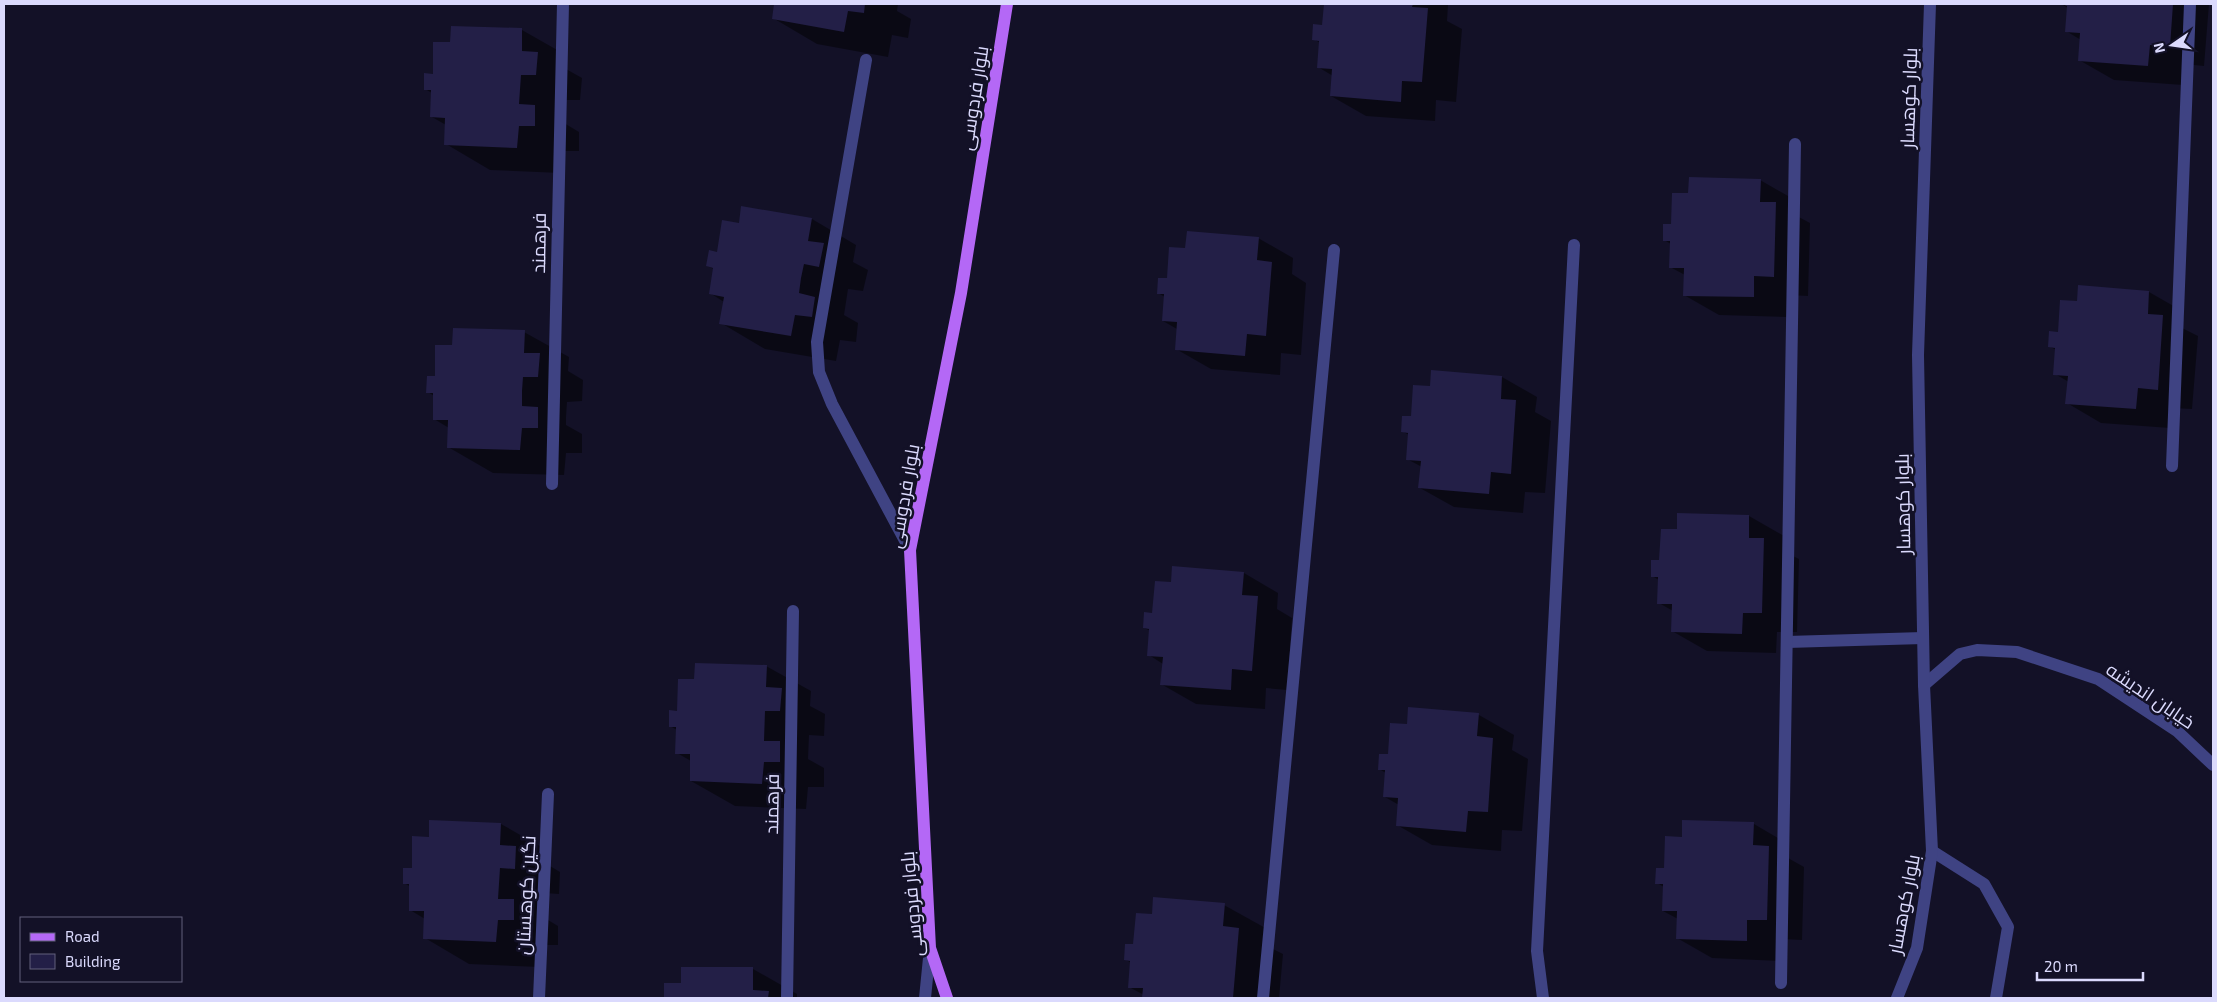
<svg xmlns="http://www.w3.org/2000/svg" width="2217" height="1002" viewBox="0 0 2217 1002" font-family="'Exo 2',Cairo,sans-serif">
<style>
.shadow{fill:#0007}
.building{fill:#231f47}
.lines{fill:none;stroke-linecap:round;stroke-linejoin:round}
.minor{stroke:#3f4383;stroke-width:12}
.major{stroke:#b468f6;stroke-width:12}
.labels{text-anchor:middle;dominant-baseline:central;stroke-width:5;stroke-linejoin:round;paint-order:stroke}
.street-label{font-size:19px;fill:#dbdafd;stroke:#131127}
</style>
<rect width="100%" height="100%" fill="#131127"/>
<g class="shadow">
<path d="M 775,4 L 898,4 L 897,11 L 911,19 L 908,38 L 892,35 L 888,57 L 817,44 L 773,18 Z"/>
<path d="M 1325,4 L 1448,5 L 1447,21 L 1462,29 L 1456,102 L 1436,100 L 1435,121 L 1366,116 L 1331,96 L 1333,76 L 1318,67 L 1320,43 L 1314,39 L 1323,26 Z"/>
<path d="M 2061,4 L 2209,4 L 2204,66 L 2184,64 L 2183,85 L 2114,80 L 2079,60 L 2081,40 L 2066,31 L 2068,8 Z"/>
<path d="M 522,30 L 566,55 L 566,69 L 582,78 L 580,100 L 565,100 L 564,123 L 579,132 L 579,151 L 563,151 L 561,173 L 490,170 L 446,144 L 446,125 L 432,117 L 432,93 L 425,89 L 452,44 Z"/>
<path d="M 1760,180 L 1795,200 L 1795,215 L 1810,223 L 1808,296 L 1789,295 L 1788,317 L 1719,315 L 1684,295 L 1685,275 L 1670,267 L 1671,244 L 1664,240 L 1690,195 Z"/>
<path d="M 742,208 L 812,219 L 856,245 L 853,262 L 868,270 L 863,291 L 848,289 L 844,315 L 858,323 L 856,342 L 840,340 L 836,361 L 765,349 L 721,323 L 724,302 L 710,293 L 714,269 L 707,266 L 740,224 Z"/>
<path d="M 1258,238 L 1293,258 L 1292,274 L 1306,283 L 1301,355 L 1281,353 L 1280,375 L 1211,369 L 1176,349 L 1177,329 L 1163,321 L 1165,297 L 1158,293 L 1186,249 Z"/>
<path d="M 2079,286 L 2149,292 L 2184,312 L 2182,328 L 2198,336 L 2192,409 L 2172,408 L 2170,428 L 2101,423 L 2067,403 L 2069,382 L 2055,374 L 2056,350 L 2049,346 L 2078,303 Z"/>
<path d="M 524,332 L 569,357 L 568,371 L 583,380 L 582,401 L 567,402 L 566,417 L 566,425 L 582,434 L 582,453 L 566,453 L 564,475 L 493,473 L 448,447 L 449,428 L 434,419 L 434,396 L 428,392 L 453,346 Z"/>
<path d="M 1432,371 L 1502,377 L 1537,397 L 1535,412 L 1551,421 L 1545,493 L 1525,492 L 1523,513 L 1454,507 L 1420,488 L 1422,467 L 1407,459 L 1409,435 L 1402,431 L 1431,387 Z"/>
<path d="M 1749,516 L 1784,536 L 1783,551 L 1799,559 L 1797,632 L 1777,632 L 1776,653 L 1707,651 L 1672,631 L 1673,611 L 1659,603 L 1659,580 L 1652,576 L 1678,531 Z"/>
<path d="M 1244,573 L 1278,593 L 1277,609 L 1292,618 L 1287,690 L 1266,688 L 1265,709 L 1196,704 L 1161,684 L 1163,664 L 1149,655 L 1151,631 L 1144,628 L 1172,584 Z"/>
<path d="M 766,666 L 811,691 L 810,706 L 825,714 L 824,736 L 809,735 L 808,759 L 824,768 L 824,787 L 808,787 L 806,809 L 735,806 L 691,781 L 691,761 L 677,753 L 677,730 L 670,726 L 695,681 Z"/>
<path d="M 1409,709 L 1479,715 L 1514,735 L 1512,750 L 1528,759 L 1522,831 L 1502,830 L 1501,851 L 1432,845 L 1397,825 L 1399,805 L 1385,797 L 1386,773 L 1379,769 L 1408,725 Z"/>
<path d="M 501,824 L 545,849 L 545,863 L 560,872 L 559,894 L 544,893 L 543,917 L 558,926 L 558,945 L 542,945 L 540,967 L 469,964 L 425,938 L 425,919 L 410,910 L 411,887 L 404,883 L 430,838 Z"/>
<path d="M 1754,824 L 1788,844 L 1788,858 L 1804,867 L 1802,940 L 1782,939 L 1781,961 L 1712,958 L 1677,938 L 1678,919 L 1663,911 L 1664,887 L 1657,883 L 1683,838 Z"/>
<path d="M 1224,905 L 1269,930 L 1267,946 L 1283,954 L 1279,998 L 1144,998 L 1144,995 L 1129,987 L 1131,963 L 1125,959 L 1153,915 Z"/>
<path d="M 753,969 L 797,994 L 797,998 L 665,998 L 665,985 L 682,985 Z"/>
</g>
<g class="building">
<path d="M 774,4 L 865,4 L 864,13 L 848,11 L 844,32 L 772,19 Z"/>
<path d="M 1324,4 L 1413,4 L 1412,7 L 1428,8 L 1422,82 L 1402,81 L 1401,102 L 1330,96 L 1332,69 L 1317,68 L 1319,41 L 1312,40 L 1313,24 L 1322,25 Z"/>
<path d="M 2062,4 L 2173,4 L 2170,47 L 2150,45 L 2148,66 L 2078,61 L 2080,33 L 2065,32 L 2067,6 Z"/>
<path d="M 451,26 L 522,28 L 522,51 L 538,52 L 536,75 L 521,75 L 519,104 L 535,105 L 535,126 L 519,126 L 517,148 L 444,145 L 445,118 L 430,117 L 431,90 L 424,90 L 424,73 L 433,74 L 433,42 L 450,42 Z"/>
<path d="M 1689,177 L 1761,179 L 1760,202 L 1776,202 L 1774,277 L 1754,276 L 1754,297 L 1683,296 L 1684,268 L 1669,268 L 1670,241 L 1663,241 L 1663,224 L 1671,224 L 1672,193 L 1688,193 Z"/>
<path d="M 741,206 L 812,218 L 808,241 L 824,243 L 819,267 L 804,264 L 801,278 L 799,293 L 815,297 L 812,317 L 795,315 L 791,336 L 719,324 L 724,297 L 709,294 L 713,268 L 706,266 L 709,250 L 717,252 L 722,220 L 739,223 Z"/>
<path d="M 1187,231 L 1259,237 L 1257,260 L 1272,262 L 1266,336 L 1247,334 L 1245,356 L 1175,350 L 1177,322 L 1162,321 L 1164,294 L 1157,294 L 1158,278 L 1167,278 L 1169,247 L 1185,248 Z"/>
<path d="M 2078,285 L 2149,291 L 2148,314 L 2163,315 L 2158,390 L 2138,388 L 2136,409 L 2065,404 L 2068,376 L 2053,375 L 2055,348 L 2048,347 L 2049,331 L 2058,332 L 2060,300 L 2077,301 Z"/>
<path d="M 453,328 L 525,330 L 524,353 L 540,353 L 538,377 L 523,377 L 522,391 L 522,406 L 538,407 L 538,428 L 522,428 L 520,450 L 447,448 L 448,420 L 433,420 L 433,393 L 426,393 L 427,376 L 435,376 L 435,345 L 452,345 Z"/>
<path d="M 1431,370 L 1502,376 L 1501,399 L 1516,400 L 1511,474 L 1491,472 L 1489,494 L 1418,488 L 1421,461 L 1406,460 L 1408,433 L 1401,432 L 1402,416 L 1411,416 L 1413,385 L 1430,386 Z"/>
<path d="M 1677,513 L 1749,515 L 1749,538 L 1764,538 L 1762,613 L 1743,613 L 1742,634 L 1671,632 L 1672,604 L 1657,604 L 1658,577 L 1651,577 L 1651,560 L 1659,560 L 1661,529 L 1677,529 Z"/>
<path d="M 1172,566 L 1244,572 L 1242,595 L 1258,596 L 1252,671 L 1232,669 L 1231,690 L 1160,685 L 1163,657 L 1147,656 L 1149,629 L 1143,628 L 1144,612 L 1152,613 L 1155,581 L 1171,582 Z"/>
<path d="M 695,663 L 767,665 L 766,687 L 782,688 L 780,711 L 765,711 L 764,741 L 780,741 L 780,762 L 764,762 L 762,784 L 690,781 L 690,754 L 675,754 L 676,727 L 669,727 L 669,710 L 677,711 L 678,679 L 694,679 Z"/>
<path d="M 1408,707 L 1479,713 L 1477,736 L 1493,738 L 1488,812 L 1468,811 L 1466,832 L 1396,826 L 1398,798 L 1383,797 L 1385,770 L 1378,770 L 1379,754 L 1388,754 L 1390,723 L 1407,724 Z"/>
<path d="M 429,820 L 501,823 L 500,845 L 516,846 L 515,869 L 500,868 L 498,899 L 514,899 L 514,920 L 498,920 L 496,942 L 423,939 L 424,911 L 409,911 L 409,884 L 403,884 L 403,868 L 412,868 L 412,836 L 429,837 Z"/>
<path d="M 1682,820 L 1754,822 L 1753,845 L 1769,846 L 1767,920 L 1747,920 L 1747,941 L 1676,939 L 1677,911 L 1662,911 L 1663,884 L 1655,884 L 1656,868 L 1664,868 L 1665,836 L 1682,837 Z"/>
<path d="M 1153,897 L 1225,903 L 1223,926 L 1239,928 L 1233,998 L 1142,998 L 1143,988 L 1128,988 L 1130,961 L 1124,960 L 1125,944 L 1133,944 L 1136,913 L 1152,914 Z"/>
<path d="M 681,967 L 753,967 L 753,990 L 769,991 L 768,998 L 664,998 L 664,983 L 681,983 Z"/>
</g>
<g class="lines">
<g class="minor">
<path d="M 866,60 L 817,342 L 819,372 L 832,404 L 910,550"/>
<path d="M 2172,466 L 2190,4"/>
<path d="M 552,484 L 563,4"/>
<path d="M 1787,642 L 1923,638"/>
<path d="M 1924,685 L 1960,654 L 1977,650 L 2017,652 L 2098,679 L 2177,731 L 2213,765"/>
<path d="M 1932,851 L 1984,884 L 2008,927 L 1996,998"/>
<path d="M 1781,983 L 1795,144"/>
<path d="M 539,998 L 548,794"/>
<path d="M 787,998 L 793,611"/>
<path d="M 925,998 L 930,948"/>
<path d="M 1263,998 L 1334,250"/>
<path d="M 1543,998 L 1537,951 L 1574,245"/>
<path d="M 1897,998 L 1917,948 L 1932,851 L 1924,685 L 1918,355 L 1930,4"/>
</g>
<path class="major" d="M 947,998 L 930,948 L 910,550 L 961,293 L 1007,4"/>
</g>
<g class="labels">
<g class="street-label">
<text transform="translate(973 98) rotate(-81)">بلوار فردوسی</text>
<text transform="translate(1908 98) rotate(-88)">بلوار کوهسار</text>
<text transform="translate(538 243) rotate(-89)">فرهمند</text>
<text transform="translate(903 496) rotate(-80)">بلوار فردوسی</text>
<text transform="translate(1902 504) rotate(-91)">بلوار کوهسار</text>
<text transform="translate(2151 695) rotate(34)">خیابان اندیشه</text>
<text transform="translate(771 804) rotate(-89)">فرهمند</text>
<text transform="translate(525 895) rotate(-87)">نگین کوهستان</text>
<text transform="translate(911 904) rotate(-95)">بلوار فردوسی</text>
<text transform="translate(1903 904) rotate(-79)">بلوار کوهسار</text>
</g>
</g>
<rect width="2217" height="1002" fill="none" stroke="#dbdafd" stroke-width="10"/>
<rect x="20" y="917" width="162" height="65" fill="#131127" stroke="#63617d"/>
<rect x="30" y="933" width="25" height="8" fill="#b468f6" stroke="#63617d"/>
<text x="65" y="942" font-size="15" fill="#dbdafd">Road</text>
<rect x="30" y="954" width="25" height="15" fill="#231f47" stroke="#63617d"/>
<text x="65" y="967" font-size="15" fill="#dbdafd">Building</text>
<g transform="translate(2172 45) rotate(257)" stroke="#131127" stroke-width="4" paint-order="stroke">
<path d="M0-4L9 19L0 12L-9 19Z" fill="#dbdafd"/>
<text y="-8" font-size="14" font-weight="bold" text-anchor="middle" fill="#dbdafd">N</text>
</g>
<path d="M2037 972v8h106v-8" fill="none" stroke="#dbdafd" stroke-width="2.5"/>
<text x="2044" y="972" font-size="15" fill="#dbdafd" stroke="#131127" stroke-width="4" paint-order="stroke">20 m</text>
</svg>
